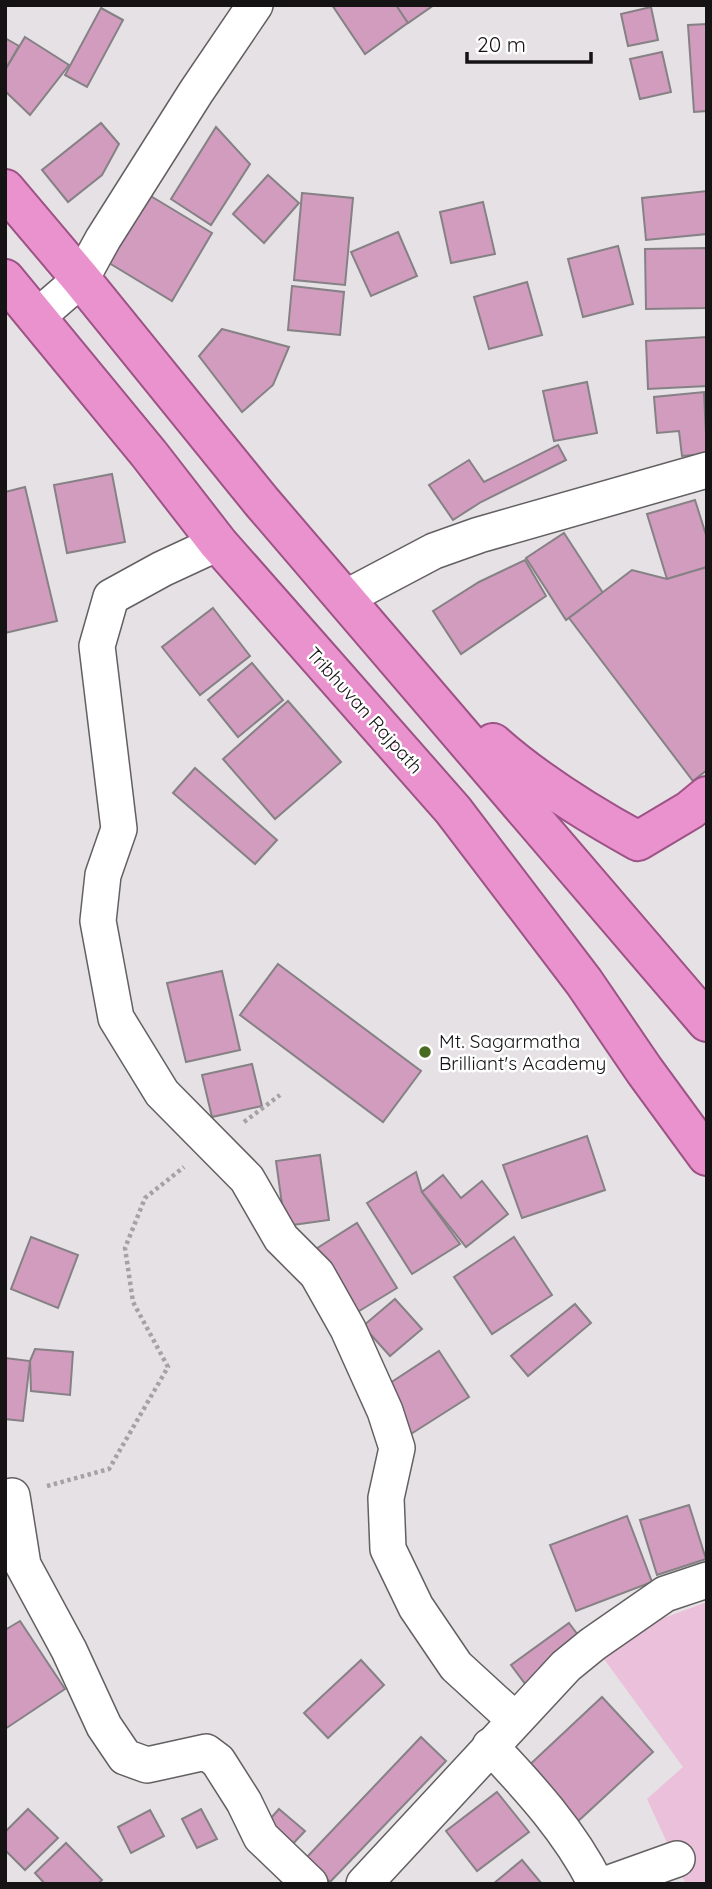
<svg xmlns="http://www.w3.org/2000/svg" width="712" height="1889" viewBox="0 0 712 1889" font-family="Quicksand,sans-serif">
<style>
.green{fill:#ebc0db}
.building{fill:#d19cbe;stroke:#858184;stroke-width:2}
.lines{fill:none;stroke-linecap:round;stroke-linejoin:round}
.minor-casing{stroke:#636062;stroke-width:38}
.trunk-casing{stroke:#9c5385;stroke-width:42}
.path{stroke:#a6a2a4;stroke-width:4.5;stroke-dasharray:3.5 3.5;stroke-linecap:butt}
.minor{stroke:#fff;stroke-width:35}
.trunk{stroke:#ea92ce;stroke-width:38}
.poi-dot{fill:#486a21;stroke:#fff;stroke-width:2.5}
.labels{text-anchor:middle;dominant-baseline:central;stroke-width:5;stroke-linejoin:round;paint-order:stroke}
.street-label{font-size:19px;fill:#151314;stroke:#fff}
.poi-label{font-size:19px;fill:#151314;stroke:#fff;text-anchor:start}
</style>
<rect width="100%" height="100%" fill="#e6e1e4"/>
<path class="green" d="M 707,1602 L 707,1884 L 686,1884 L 647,1799 L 683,1767 L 593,1644 Z"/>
<g class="building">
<path d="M 332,5 L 396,5 L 409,22 L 365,54 Z"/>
<path d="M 396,5 L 434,5 L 408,23 Z"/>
<path d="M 651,7 L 658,40 L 628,46 L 621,14 Z"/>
<path d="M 101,8 L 123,20 L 87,87 L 65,75 Z"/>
<path d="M 707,24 L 707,111 L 694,112 L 688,25 Z"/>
<path d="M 25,37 L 69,65 L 30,115 L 5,91 L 5,70 Z"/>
<path d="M 5,38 L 19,46 L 5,70 Z"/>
<path d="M 662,52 L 671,92 L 640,99 L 630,59 Z"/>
<path d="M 101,123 L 119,144 L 102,175 L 68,202 L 42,170 Z"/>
<path d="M 216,127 L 250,164 L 211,225 L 171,199 Z"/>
<path d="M 268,175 L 299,203 L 264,243 L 233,214 Z"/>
<path d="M 707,191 L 707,234 L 646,240 L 642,198 Z"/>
<path d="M 302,193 L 353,198 L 345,285 L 294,280 Z"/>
<path d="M 149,195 L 212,233 L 172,301 L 109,263 Z"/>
<path d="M 483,202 L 495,254 L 451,263 L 440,212 Z"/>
<path d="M 398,232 L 417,276 L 371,296 L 351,252 Z"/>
<path d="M 618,246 L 633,304 L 583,317 L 568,259 Z"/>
<path d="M 707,248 L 707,308 L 646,309 L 645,249 Z"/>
<path d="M 527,282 L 542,335 L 489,349 L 474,297 Z"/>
<path d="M 292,286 L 344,292 L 340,335 L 288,330 Z"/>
<path d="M 222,329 L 289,347 L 273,385 L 242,412 L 199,356 Z"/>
<path d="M 707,337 L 707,386 L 648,389 L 646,341 Z"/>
<path d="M 587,382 L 597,433 L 554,441 L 543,391 Z"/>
<path d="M 704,392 L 707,454 L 682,456 L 679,431 L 657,433 L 654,397 Z"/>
<path d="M 558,445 L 566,460 L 481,502 L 453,520 L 429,485 L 469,460 L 484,482 Z"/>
<path d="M 112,474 L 125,542 L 67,553 L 54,485 Z"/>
<path d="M 25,487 L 57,621 L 5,633 L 5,492 Z"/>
<path d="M 695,500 L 707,538 L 707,567 L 667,579 L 647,514 Z"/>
<path d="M 564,533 L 603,593 L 566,620 L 526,558 Z"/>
<path d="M 525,560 L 546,596 L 461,654 L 433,611 L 479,582 Z"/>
<path d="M 707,567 L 707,770 L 693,781 L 569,618 L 632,570 L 667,579 Z"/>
<path d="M 213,608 L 250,656 L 200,695 L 162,647 Z"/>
<path d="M 252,663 L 283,700 L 238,737 L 208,700 Z"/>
<path d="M 288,701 L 341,762 L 275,819 L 223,759 Z"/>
<path d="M 195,768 L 277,840 L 255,864 L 173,793 Z"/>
<path d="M 278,964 L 421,1071 L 383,1122 L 240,1015 Z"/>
<path d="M 222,971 L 240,1050 L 186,1062 L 167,983 Z"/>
<path d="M 252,1064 L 262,1106 L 212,1117 L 202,1075 Z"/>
<path d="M 587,1136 L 605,1190 L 522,1218 L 503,1165 Z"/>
<path d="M 320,1155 L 329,1220 L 285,1226 L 276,1161 Z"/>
<path d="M 416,1172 L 422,1192 L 460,1244 L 412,1274 L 367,1203 Z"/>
<path d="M 443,1175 L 461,1198 L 482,1181 L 508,1214 L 466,1247 L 422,1192 Z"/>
<path d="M 357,1223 L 397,1288 L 351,1316 L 311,1252 Z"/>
<path d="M 31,1237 L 78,1255 L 58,1308 L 11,1289 Z"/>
<path d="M 514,1237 L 552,1295 L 492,1334 L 454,1277 Z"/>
<path d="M 395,1299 L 422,1329 L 390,1356 L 363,1326 Z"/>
<path d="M 575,1304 L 591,1323 L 528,1376 L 511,1356 Z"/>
<path d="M 35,1349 L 73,1352 L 70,1395 L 31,1391 L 30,1361 Z"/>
<path d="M 439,1351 L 469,1397 L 411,1434 L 381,1389 Z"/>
<path d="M 5,1358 L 30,1361 L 23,1421 L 5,1419 Z"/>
<path d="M 689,1505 L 706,1559 L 657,1575 L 640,1520 Z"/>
<path d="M 627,1516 L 652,1582 L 576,1611 L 550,1545 Z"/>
<path d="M 20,1621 L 65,1689 L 5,1729 L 5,1630 Z"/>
<path d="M 569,1623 L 587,1647 L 529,1689 L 511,1665 Z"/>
<path d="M 361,1660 L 384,1685 L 328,1738 L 304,1713 Z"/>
<path d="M 602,1697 L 653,1752 L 575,1824 L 524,1770 Z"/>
<path d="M 421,1737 L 446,1761 L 330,1882 L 306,1858 Z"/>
<path d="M 497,1792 L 529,1832 L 477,1871 L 446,1831 Z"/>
<path d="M 28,1809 L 58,1838 L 25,1870 L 5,1850 L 5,1832 Z"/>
<path d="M 201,1809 L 217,1839 L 197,1848 L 182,1819 Z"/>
<path d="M 279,1809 L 305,1831 L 287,1850 L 263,1827 Z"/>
<path d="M 150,1810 L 164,1836 L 131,1853 L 118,1827 Z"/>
<path d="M 66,1843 L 102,1880 L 98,1884 L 45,1884 L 35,1873 Z"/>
<path d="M 522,1860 L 542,1884 L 493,1884 Z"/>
</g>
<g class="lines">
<defs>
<g id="minor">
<path d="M 37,317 L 81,279 L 103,239 L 196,92 L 255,5"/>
<path d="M 218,543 L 162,569 L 111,597 L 97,646 L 119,829 L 103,875 L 98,921 L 116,1018 L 162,1093 L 247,1179 L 281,1238 L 317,1274 L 348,1329 L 385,1411 L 397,1448 L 386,1498 L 388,1549 L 416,1607 L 456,1666 L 515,1720"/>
<path d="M 345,598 L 434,551 L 479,535 L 707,470"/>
<path d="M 12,1496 L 23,1565 L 69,1650 L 104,1726 L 125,1757 L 147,1765 L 206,1752 L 218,1761 L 244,1802 L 261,1837 L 310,1884"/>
<path d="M 490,1746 C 530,1788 570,1832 596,1884"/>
<path d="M 364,1884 L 566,1666 L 593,1644 L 665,1594 L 707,1580"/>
<path d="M 607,1884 L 677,1859"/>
</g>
<g id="trunk">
<path d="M 5,189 L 81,279 L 261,501 L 707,1022"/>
<path d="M 5,279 L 149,454 L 218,543 L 453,810 L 584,982 L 644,1070 L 707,1156"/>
<path d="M 493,743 C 537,782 587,813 638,841 L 690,810 L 707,796"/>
</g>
</defs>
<use href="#minor" class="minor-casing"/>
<use href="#trunk" class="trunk-casing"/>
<g class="path">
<path d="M 244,1122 L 280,1095"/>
<path d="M 47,1486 L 109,1469 L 168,1367 L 133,1302 L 125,1248 L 145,1198 L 184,1167"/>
</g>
<use href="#minor" class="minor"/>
<use href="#trunk" class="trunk"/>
</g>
<circle class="poi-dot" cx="425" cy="1052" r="7"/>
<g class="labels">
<g class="street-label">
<text transform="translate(365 710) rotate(48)">Tribhuvan Rajpath</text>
</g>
<g class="poi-label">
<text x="439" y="1041">Mt. Sagarmatha<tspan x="439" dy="22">Brilliant's Academy</tspan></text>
</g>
</g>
<rect width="712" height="1889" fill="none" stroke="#151314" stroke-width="14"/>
<path d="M467 52v10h124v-10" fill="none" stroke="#151314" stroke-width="3.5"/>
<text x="477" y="52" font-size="21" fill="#151314" stroke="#ffffff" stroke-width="5" paint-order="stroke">20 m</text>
</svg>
